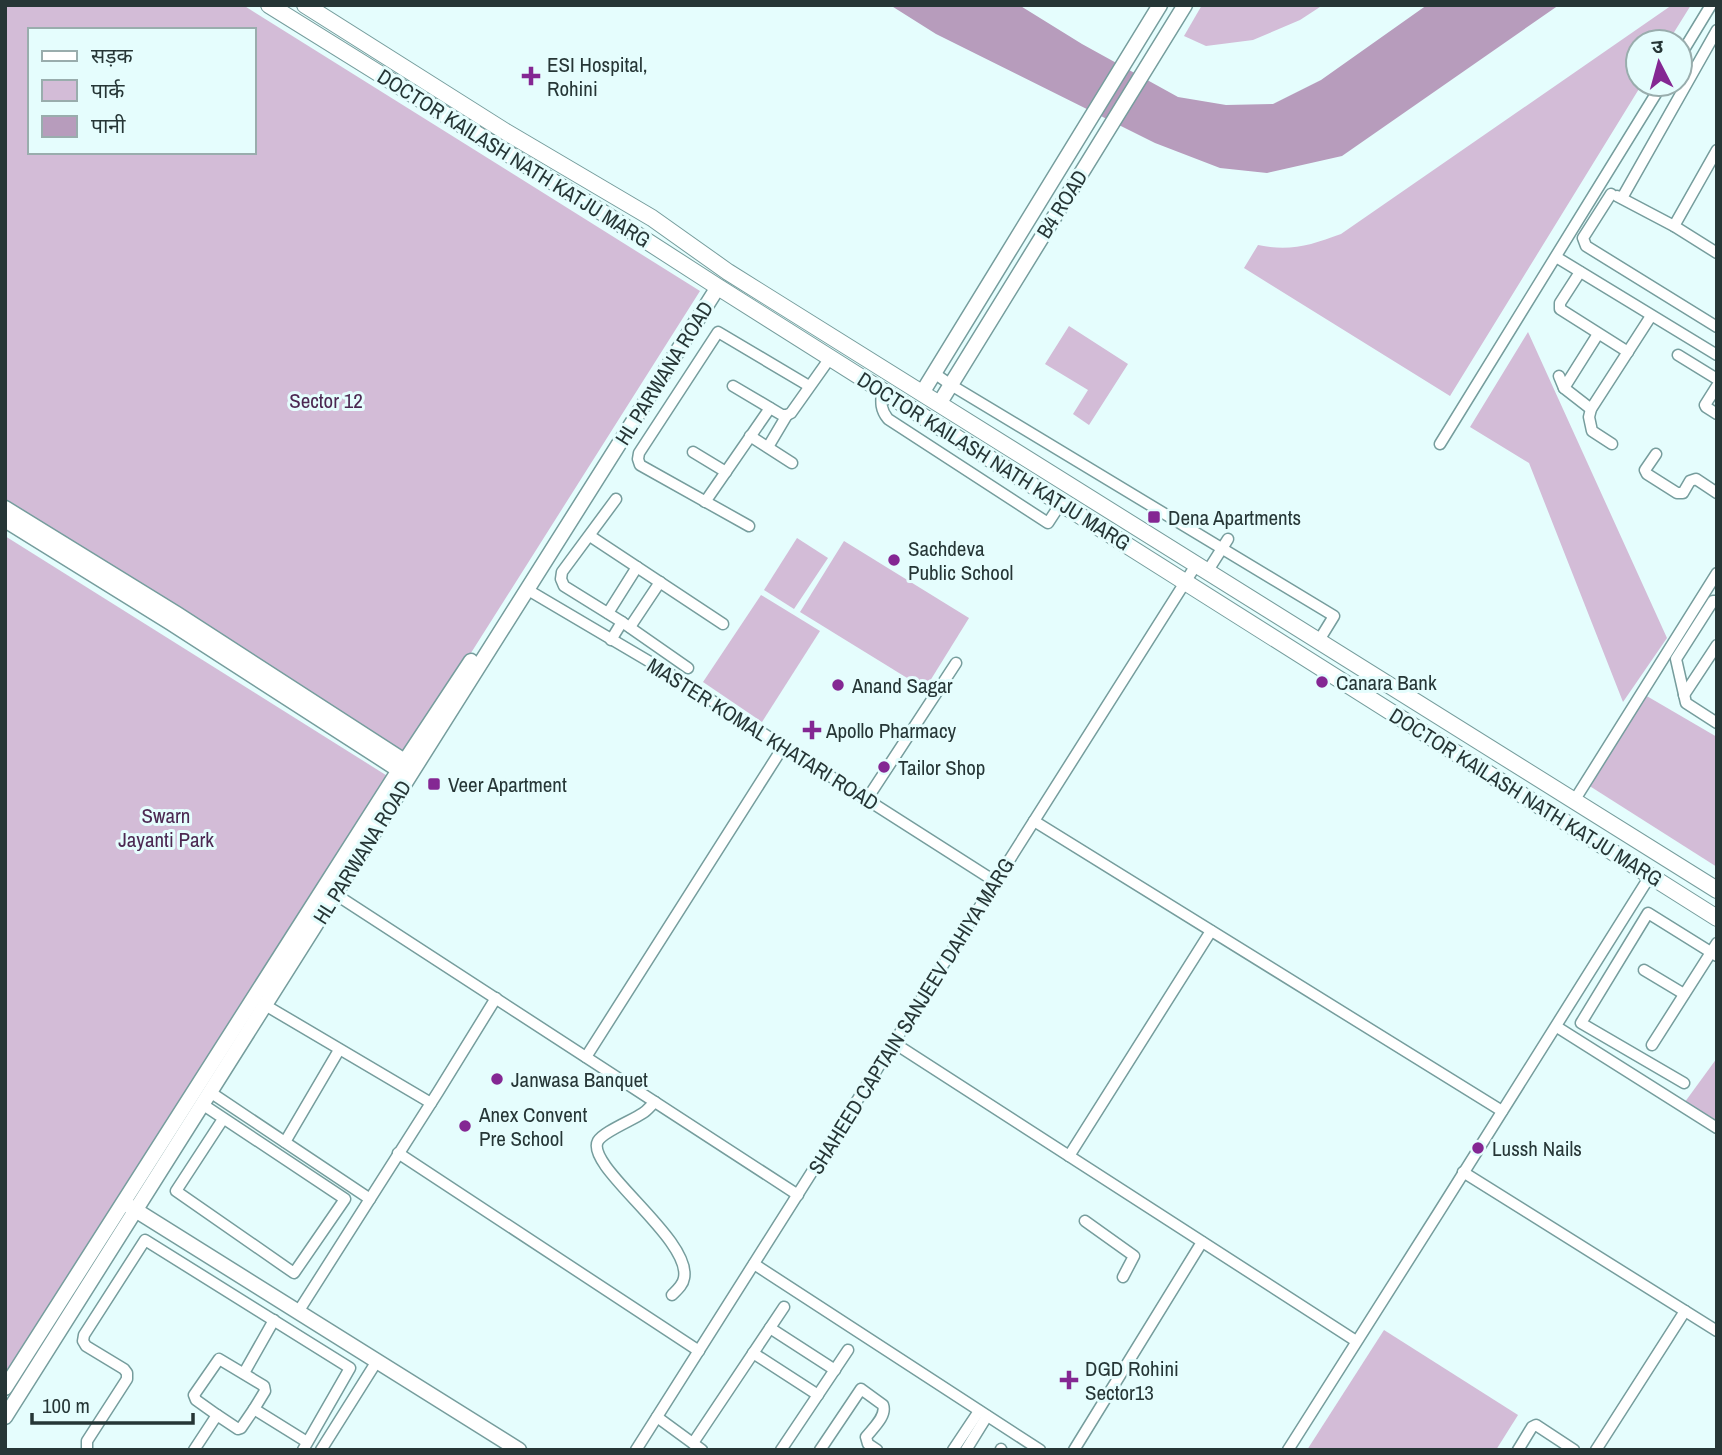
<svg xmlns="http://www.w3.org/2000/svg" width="1722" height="1455" viewBox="0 0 1722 1455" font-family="'Archivo Narrow','Noto Sans Devanagari',sans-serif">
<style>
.green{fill:#d3bcd7;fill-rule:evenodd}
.water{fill:#b79cbc}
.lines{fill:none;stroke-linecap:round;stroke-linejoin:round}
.street-casing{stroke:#769d9d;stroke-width:13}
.secondary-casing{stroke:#769d9d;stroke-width:17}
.primary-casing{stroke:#769d9d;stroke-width:18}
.street{stroke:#fff;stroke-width:10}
.secondary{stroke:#fff;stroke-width:14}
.primary{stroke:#fff;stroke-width:16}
.poi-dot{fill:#842793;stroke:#e5fdfd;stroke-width:2.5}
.labels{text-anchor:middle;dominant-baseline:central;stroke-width:6;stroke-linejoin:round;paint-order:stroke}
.poi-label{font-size:21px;fill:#263636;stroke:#e5fdfd;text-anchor:start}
.street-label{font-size:21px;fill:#263636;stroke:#e5fdfd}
.park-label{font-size:21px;fill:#4c2852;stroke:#e5fdfd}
</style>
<rect width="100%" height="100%" fill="#e5fdfd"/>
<g class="green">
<path d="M 5,5 L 243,5 L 700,291 L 407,754 L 5,504 ZM 30,30 L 254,30 L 254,152 L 30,152 Z"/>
<path d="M 1202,5 L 1323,5 L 1300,20 L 1253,40 L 1206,46 L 1184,36 Z"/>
<path d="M 1672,5 L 1691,5 L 1668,42 L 1638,42 L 1638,84 L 1642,84 L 1450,396 L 1244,268 L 1258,245 C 1290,252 1311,245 1341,234 Z"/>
<path d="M 1069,326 L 1128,364 L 1089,425 L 1073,414 L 1088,390 L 1045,364 Z"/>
<path d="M 1528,332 L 1667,638 L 1623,702 L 1529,463 L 1470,427 Z"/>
<path d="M 5,536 L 389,777 L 5,1380 Z"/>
<path d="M 797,538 L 828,558 L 794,609 L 764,590 Z"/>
<path d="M 844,541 L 969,618 L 925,689 L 800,612 Z"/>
<path d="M 761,595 L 820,631 L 762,722 L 703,682 Z"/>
<path d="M 1645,695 L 1717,737 L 1717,867 L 1588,785 Z"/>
<path d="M 1717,1058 L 1717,1128 L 1682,1106 Z"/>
<path d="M 1384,1330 L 1518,1415 L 1496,1450 L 1307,1450 Z"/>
</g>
<path class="water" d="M 890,5 L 1019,5 L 1082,44 L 1178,97 L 1226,105 L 1273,104 L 1321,80 L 1427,5 L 1559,5 L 1342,156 L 1267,173 L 1220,168 L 1155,143 L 936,34 Z"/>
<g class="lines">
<defs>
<g id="street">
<path d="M 1680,56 L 1711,5"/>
<path d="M 1611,194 L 1583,238 L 1586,246 L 1717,327"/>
<path d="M 1617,196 L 1674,226 L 1717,253"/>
<path d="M 1622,198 L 1717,30"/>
<path d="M 1674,226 L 1717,150"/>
<path d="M 1556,257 L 1717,355"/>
<path d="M 1580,272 L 1560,303 L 1560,309 L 1628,352"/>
<path d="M 1678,355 L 1717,379"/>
<path d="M 934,373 L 951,385 L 1334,616 L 1318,642"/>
<path d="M 1559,376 L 1564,388 L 1591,409"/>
<path d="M 733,386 L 782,415 L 787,415 L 791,413 L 830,358"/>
<path d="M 1717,386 L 1705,405 L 1706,407 L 1717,414"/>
<path d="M 1564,388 L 1598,334"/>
<path d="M 882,390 C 881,402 880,409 888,419 L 1048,523 L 1061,503"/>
<path d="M 750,436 L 792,463"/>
<path d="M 1440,444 L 1662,84"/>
<path d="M 1612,444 L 1592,431 L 1589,417 L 1591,409 L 1651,316"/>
<path d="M 768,447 L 787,415"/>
<path d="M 693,452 L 726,472"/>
<path d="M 1656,454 L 1645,470 L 1647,474 L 1677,493 L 1683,493 L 1690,481 L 1696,479 L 1717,493"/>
<path d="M 705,502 L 770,408"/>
<path d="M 749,526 L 640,465 L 638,459 L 639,453 L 718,332 L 809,386"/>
<path d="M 590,536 L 723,624"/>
<path d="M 1207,572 L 1228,539"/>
<path d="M 528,590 L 667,672 L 996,882"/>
<path d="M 1717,601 L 1713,601 L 1676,659 L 1686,703 L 1717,723"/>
<path d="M 608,613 L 637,567"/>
<path d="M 622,622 L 688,668"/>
<path d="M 630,627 L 660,582"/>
<path d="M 611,640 L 622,622 L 564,586 L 561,579 L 562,572 L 616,499"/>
<path d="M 1684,695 L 1717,645"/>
<path d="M 867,799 L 956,663"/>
<path d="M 1574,801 L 1717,573"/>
<path d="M 1034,821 L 1502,1111"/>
<path d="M 335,894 L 798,1195"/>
<path d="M 1644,970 L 1684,994"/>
<path d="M 265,1005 L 431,1103"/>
<path d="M 1557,1027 L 1717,1128"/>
<path d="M 894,1043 L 1356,1341"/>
<path d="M 1652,1045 L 1717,943"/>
<path d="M 586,1057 L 783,747"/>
<path d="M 1684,1083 L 1581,1023 L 1648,913 L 1717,956"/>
<path d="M 210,1092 L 370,1199"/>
<path d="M 655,1102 C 651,1105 648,1110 643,1113 C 633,1120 603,1132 598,1141 C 584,1166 692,1239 684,1278 C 683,1285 677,1290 672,1295"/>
<path d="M 202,1104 L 345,1199 L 294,1273 L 176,1191 L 223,1119"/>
<path d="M 285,1142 L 339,1050"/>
<path d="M 398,1153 L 699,1351"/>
<path d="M 1069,1156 L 1211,931"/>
<path d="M 1463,1172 L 1717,1331"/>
<path d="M 1085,1221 L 1134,1256 L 1123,1277"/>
<path d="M 754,1264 L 1040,1450"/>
<path d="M 298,1312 L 438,1092 L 496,998"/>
<path d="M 770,1328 L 835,1370"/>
<path d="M 753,1353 L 818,1395"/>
<path d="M 244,1373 L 274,1320"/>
<path d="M 217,1415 L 196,1400 L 194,1395 L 219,1359 L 264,1386 L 265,1391 L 254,1409 L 307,1442"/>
<path d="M 657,1417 L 702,1450"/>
<path d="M 693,1443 L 784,1307"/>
<path d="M 87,1450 L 87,1441 L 127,1379 L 127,1373 L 124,1369 L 86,1346 L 83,1341 L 84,1335 L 145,1240 L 350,1368 L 303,1450"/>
<path d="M 194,1450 L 217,1415 L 238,1429 L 241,1428 L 254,1409"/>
<path d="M 321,1450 L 377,1361"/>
<path d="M 636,1450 L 1196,565"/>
<path d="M 781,1450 L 848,1350"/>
<path d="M 820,1450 L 861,1389 L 883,1405 C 887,1416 873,1428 866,1437 L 868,1444 L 877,1450"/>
<path d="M 953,1450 L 979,1411"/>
<path d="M 966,1450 L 987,1416"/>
<path d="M 1001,1450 L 1001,1449"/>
<path d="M 1074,1450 L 1202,1242"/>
<path d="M 1288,1450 C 1409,1259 1531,1068 1650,876"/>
<path d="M 1518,1450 L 1532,1427 L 1536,1425 L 1574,1450"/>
<path d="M 1596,1450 L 1685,1311"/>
</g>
<g id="secondary">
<path d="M 922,393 L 1160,5"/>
<path d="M 939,404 L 1185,5"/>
<path d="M 5,508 L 177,614 L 412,766"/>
<path d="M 5,520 L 171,623 L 405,774"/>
<path d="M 129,1206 L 519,1450"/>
<path d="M 5,1388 L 399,770 L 471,661"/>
<path d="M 5,1417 L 718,287"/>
</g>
<g id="primary">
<path d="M 269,5 L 608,216 L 718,287 L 1717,918"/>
<path d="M 305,5 L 506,132 L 652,218 L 728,272 L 1717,890"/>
</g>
</defs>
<use href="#street" class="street-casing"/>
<use href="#secondary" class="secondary-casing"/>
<use href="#primary" class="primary-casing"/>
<use href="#street" class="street"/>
<use href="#secondary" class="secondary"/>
<use href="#primary" class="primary"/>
</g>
<g class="poi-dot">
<path d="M527.5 65.5h7v7h7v7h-7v7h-7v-7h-7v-7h7z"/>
<rect x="1147" y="510" width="14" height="14" rx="3.5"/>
<circle cx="894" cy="560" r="7"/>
<circle cx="1322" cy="682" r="7"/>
<circle cx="838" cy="685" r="7"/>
<path d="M808.5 719.5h7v7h7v7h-7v7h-7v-7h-7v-7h7z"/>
<circle cx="884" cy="767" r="7"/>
<rect x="427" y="777" width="14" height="14" rx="3.5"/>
<circle cx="497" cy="1079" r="7"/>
<circle cx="465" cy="1126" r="7"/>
<circle cx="1478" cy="1148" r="7"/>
<path d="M1065.5 1369.5h7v7h7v7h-7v7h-7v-7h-7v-7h7z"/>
</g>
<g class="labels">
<g class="poi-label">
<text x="547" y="64">ESI Hospital,<tspan x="547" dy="24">Rohini</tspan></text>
<text x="1168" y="517">Dena Apartments</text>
<text x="908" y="548">Sachdeva<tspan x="908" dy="24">Public School</tspan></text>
<text x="1336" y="682">Canara Bank</text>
<text x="852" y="685">Anand Sagar</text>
<text x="826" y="730">Apollo Pharmacy</text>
<text x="898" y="767">Tailor Shop</text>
<text x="448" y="784">Veer Apartment</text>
<text x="511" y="1079">Janwasa Banquet</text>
<text x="479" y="1114">Anex Convent<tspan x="479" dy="24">Pre School</tspan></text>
<text x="1492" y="1148">Lussh Nails</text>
<text x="1085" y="1368">DGD Rohini<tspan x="1085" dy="24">Sector13</tspan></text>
</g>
<g class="street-label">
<text transform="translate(514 158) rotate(32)">DOCTOR KAILASH NATH KATJU MARG</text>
<text transform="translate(1062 204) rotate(-58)">B4 ROAD</text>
<text transform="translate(664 373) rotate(-58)">HL PARWANA ROAD</text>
<text transform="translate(994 461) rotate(32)">DOCTOR KAILASH NATH KATJU MARG</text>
<text transform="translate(763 734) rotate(32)">MASTER KOMAL KHATARI ROAD</text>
<text transform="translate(1526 797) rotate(32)">DOCTOR KAILASH NATH KATJU MARG</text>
<text transform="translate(362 852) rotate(-58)">HL PARWANA ROAD</text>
<text transform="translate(911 1016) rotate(-58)">SHAHEED CAPTAIN SANJEEV DAHIYA MARG</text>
</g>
<g class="park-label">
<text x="326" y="400">Sector 12</text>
<text x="166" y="815">Swarn<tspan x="166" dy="24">Jayanti Park</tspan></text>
</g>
</g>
<rect width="1722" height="1455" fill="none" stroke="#263636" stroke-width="14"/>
<rect x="28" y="28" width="228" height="126" fill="#e5fdfd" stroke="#99adad" stroke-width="2"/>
<rect x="42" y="51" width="35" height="10" fill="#ffffff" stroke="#99adad" stroke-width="2"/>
<text x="91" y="63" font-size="21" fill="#263636">सड़क</text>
<rect x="42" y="80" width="35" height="21" fill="#d3bcd7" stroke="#99adad" stroke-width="2"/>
<text x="91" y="98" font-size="21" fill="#263636">पार्क</text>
<rect x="42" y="116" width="35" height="21" fill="#b79cbc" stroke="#99adad" stroke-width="2"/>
<text x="91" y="133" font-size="21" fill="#263636">पानी</text>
<g transform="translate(1659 63) rotate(354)"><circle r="33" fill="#e5fdfd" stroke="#99adad" stroke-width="2"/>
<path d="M0-5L12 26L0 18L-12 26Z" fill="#842793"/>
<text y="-10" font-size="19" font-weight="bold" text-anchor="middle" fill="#263636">उ</text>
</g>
<path d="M32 1413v10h161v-10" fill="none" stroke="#263636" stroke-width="3.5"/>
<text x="42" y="1413" font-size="21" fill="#263636" stroke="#e5fdfd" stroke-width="5" paint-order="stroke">100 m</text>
</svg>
